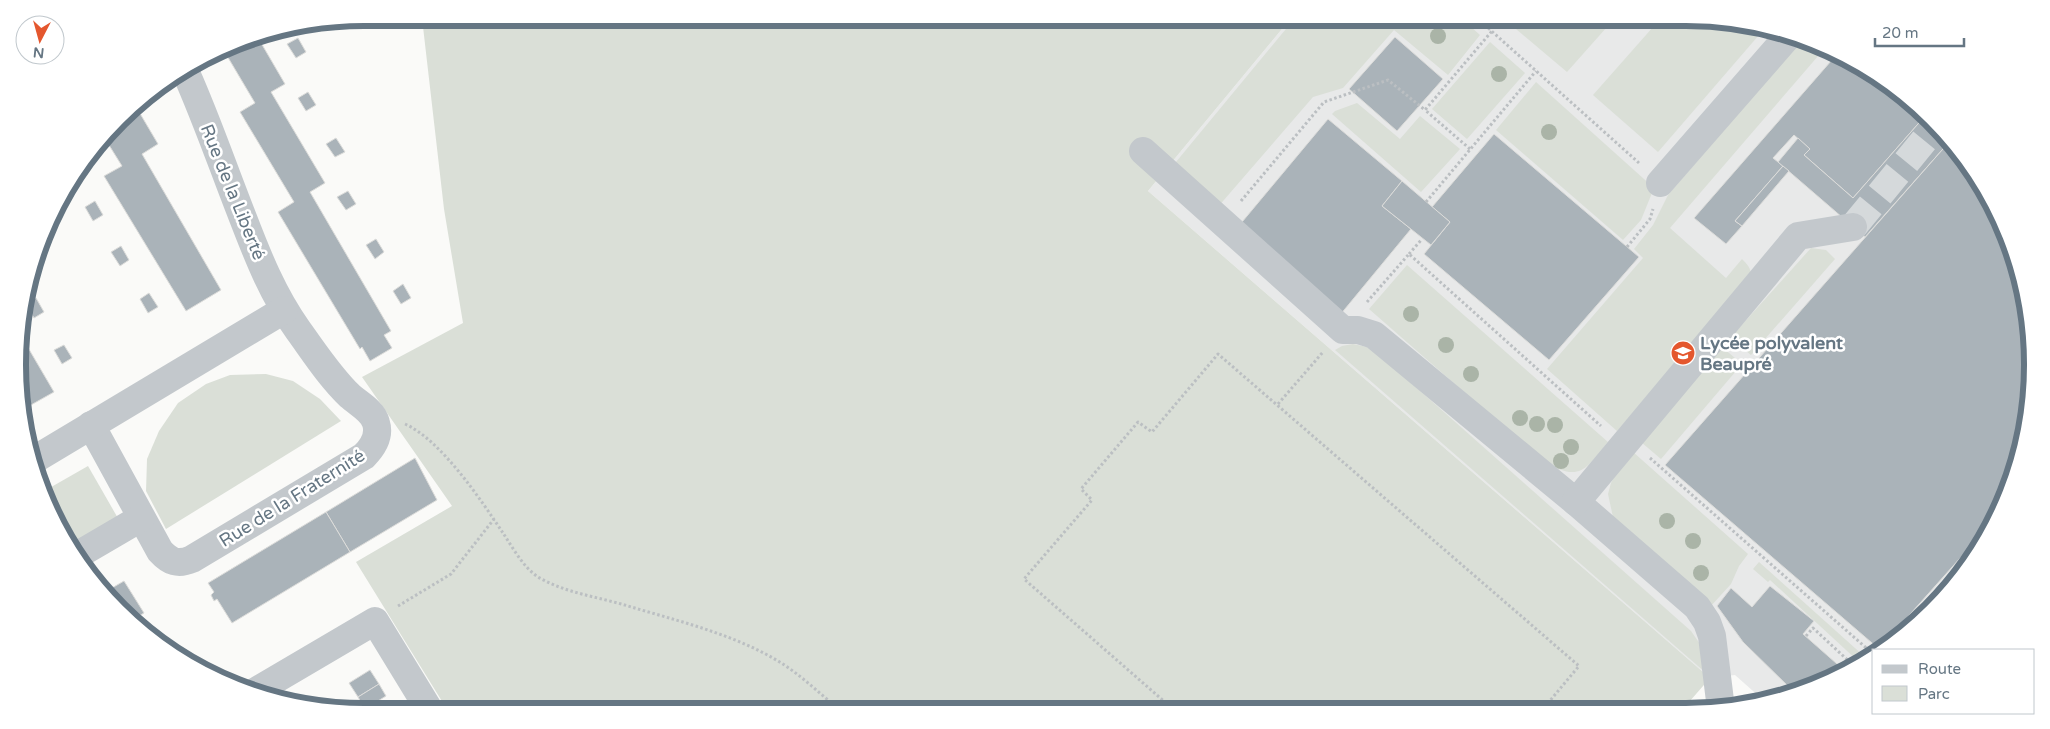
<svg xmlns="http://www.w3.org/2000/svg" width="2050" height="729" viewBox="0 0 2050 729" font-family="'Varela Round',sans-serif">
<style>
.built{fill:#e8e9e9}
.green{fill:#dadfd7}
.building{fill:#aab3b9;stroke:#dcdcda}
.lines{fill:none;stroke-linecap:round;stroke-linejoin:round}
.minor-tunnel{stroke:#d5d9db;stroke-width:28;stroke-dasharray:28 14;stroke-linecap:butt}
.path{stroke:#bbbfc2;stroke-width:3;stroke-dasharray:2.5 2.5;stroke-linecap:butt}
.minor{stroke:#c3c8cc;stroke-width:28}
.tree{fill:#aab4a7}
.labels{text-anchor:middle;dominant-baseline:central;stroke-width:5;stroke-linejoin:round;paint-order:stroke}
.street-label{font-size:18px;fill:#657683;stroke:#fff}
.poi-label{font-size:18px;font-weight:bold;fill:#657683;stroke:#fff;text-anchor:start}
.rim{fill:none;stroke:#657683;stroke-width:6}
</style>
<rect width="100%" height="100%" fill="#fafaf8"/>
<path class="built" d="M 1291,18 L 1685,18 L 1775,29 L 1839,53 L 1897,89 L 1946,135 L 1986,191 L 2014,253 L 2029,319 L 2032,387 L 2021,454 L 1986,538 L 1915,625 L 1877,650 L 1874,650 L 1874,652 L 1839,676 L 1762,699 L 1735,675 L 1710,678 L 1148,191 Z"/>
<g class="green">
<path d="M 422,18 L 1291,18 L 1148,191 L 1710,678 L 1683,709 L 448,711 L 356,562 L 452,506 L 362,377 L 463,323 L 444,209 Z"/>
<path d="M 1295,18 L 1461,18 L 1480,35 L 1448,75 L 1394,30 L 1343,88 L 1313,97 L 1217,208 L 1171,168 Z"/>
<path d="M 1503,18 L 1615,18 L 1567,72 Z"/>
<path d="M 1661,18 L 1686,18 L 1765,28 L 1658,152 L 1593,95 Z"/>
<path d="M 1802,39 L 1825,48 L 1670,228 L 1726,278 L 1742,259 C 1749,266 1753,271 1750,281 L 1617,431 L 1547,369 L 1643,258 L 1634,249 L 1653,225 L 1668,195 Z"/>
<path d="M 1490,42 L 1525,73 L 1467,139 L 1432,109 Z"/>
<path d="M 1536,82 L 1654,188 L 1641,220 L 1623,240 L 1496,130 Z"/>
<path d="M 1357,103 L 1400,139 L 1420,116 L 1460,149 L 1421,192 L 1332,114 L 1335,111 Z"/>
<path d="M 1811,248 L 1826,250 L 1835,259 L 1751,355 L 1730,338 Z"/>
<path d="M 1407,265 L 1608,442 C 1585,470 1580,483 1543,461 L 1369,309 Z"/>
<path d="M 1353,344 L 1367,347 L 1383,358 L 1691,631 L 1700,644 L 1706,673 L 1335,350 L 1342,346 Z"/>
<path d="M 1722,347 L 1742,364 L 1661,459 L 1641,442 Z"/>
<path d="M 266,374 L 293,381 L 320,399 L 341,421 L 166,529 L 146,491 L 147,459 L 159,431 L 178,403 L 206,384 L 230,375 Z"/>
<path d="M 1633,452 L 1748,554 L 1739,566 L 1731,584 L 1710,607 L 1613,517 L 1608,494 L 1611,483 L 1617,471 Z"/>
<path d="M 88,466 L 119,520 L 71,547 L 46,490 Z"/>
<path d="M 1987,534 L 1915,625 L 1900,635 Z"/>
<path d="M 1759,562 L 1865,657 L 1859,662 L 1770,580 L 1768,582 L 1753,569 Z"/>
</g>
<g class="building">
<path d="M 257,36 L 285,84 L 271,92 L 325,183 L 310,192 L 391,331 L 384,335 L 392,348 L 370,361 L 362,347 L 360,349 L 278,212 L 294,202 L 240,112 L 255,103 L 223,49 L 232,44 Z"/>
<path d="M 1395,37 L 1443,79 L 1397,131 L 1349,89 Z"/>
<path d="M 298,38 L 306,52 L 296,58 L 287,44 Z"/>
<path d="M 1838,53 L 1897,89 L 1925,116 L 1853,198 L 1804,155 L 1810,149 L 1794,135 L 1773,158 L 1783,166 L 1735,221 L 1742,226 L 1726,244 L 1694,218 Z"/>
<path d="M 308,92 L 316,105 L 306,111 L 298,98 Z"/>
<path d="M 135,105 L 158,144 L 142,154 L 221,290 L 186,311 L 104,176 L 122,166 L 104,137 Z"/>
<path d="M 1925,116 L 1950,141 L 1865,237 L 1778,162 L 1798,138 L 1810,149 L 1804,155 L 1853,198 Z"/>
<path d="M 1328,119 L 1402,181 L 1382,206 L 1411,229 L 1340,315 L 1237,228 Z"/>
<path d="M 1494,134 L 1639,257 L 1549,360 L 1424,254 L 1450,222 L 1432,207 Z"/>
<path d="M 336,138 L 345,152 L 335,157 L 326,144 Z"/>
<path d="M 1950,141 L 1986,191 L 2014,253 L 2029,319 L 2032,387 L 2021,454 L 1994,520 L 1879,649 L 1665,465 Z"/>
<path d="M 89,153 L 94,161 L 85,167 L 83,164 Z"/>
<path d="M 1783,166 L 1789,171 L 1742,226 L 1735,221 Z"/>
<path d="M 1402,181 L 1450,222 L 1431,245 L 1382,206 Z"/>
<path d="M 348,191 L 356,204 L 346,210 L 337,197 Z"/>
<path d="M 95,201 L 103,215 L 93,221 L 85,207 Z"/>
<path d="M 376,239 L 384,252 L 375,259 L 366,245 Z"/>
<path d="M 121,246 L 129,260 L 120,266 L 111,252 Z"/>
<path d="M 403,284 L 411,298 L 401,304 L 393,291 Z"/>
<path d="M 149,293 L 158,307 L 148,313 L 140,299 Z"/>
<path d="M 36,298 L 44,312 L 34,318 L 26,304 Z"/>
<path d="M 20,334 L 54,392 L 22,410 L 18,387 Z"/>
<path d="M 64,345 L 72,358 L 62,364 L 54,350 Z"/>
<path d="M 415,458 L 437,500 L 350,552 L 326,512 Z"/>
<path d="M 326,512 L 350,552 L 232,623 L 217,599 L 214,601 L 211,595 L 214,592 L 208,583 Z"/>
<path d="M 124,581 L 144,613 L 132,620 L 119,610 L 105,592 Z"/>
<path d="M 1770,586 L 1814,621 L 1803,634 L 1845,671 L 1839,676 L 1792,690 L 1743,642 L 1717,606 L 1731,588 L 1752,607 Z"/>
<path d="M 370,670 L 379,684 L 358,697 L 349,683 Z"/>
<path d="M 379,684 L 386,696 L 365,709 L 358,697 Z"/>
<path d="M 389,702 L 396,711 L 373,711 Z"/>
</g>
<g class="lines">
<path class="minor-tunnel" d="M 1853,227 L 1936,126"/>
<g class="path">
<path d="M 1477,18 L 1639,163"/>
<path d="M 1470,149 L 1425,110 L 1492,31"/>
<path d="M 1241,201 L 1324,102 L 1388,80 L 1425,110"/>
<path d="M 1426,202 L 1536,71"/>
<path d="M 1627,247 L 1650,219 L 1653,209"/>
<path d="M 1409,254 L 1422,239"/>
<path d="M 1367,302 L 1409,254 L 1601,426"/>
<path d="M 1278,404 L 1323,352"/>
<path d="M 405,424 C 441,440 481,500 503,533 C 513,548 523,567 538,577 C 565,593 599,597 628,606 C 678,621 733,634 778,661 C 800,674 820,694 840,710"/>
<path d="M 1650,458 L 1872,653"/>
<path d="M 398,606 L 451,574 L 494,519"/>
<path d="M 1806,636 L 1813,628 L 1854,666"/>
<path d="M 1174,710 L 1024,579 L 1092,500 L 1081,489 L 1138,422 L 1152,432 L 1218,354 L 1579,666 L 1543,709"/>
</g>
<g class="minor">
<path d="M 1143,151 L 1343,330 L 1358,330 L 1374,335 L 1576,502 L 1697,607 L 1707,622 L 1712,636 L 1721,709"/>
<path d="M 1660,183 L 1789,35"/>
<path d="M 91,425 L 160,551 C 170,562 178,565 192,559 L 364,456 C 373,447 380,436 376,423 C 373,411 359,404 350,396 C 330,377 314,352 298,330 C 273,295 258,257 243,218 C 224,170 207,120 186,73"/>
<path d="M 32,461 L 284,310"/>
<path d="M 1576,502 L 1798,236 L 1853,227"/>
<path d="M 76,556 L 141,518"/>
<path d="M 256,691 L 375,621 L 430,711"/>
</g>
</g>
<g class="tree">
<circle cx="1438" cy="36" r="8"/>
<circle cx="1499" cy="74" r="8"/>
<circle cx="1549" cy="132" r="8"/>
<circle cx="1411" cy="314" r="8"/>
<circle cx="1446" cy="345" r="8"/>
<circle cx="1471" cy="374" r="8"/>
<circle cx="1520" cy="418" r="8"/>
<circle cx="1537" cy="424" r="8"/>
<circle cx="1555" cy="425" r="8"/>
<circle cx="1571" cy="447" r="8"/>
<circle cx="1561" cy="461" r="8"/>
<circle cx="1667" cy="521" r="8"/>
<circle cx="1693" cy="541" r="8"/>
<circle cx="1701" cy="573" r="8"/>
</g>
<defs>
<symbol id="school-disc" viewBox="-11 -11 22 22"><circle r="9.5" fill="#e4572e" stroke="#fff"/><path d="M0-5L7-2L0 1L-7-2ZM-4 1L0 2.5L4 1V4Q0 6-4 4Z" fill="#fff"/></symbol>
</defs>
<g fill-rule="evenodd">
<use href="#school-disc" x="1669" y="339" width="28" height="28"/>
</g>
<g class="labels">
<g class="street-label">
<text transform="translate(233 192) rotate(68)">Rue de la Liberté</text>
<text transform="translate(292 498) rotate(-32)">Rue de la Fraternité</text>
</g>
<g class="poi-label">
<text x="1700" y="343">Lycée polyvalent<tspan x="1700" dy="21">Beaupré</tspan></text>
</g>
</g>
<path d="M0 0H2050V729H0ZM364 26H1686A338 338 0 0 1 2024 364V365A338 338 0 0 1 1686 703H364A338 338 0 0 1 26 365V364A338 338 0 0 1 364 26Z" fill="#fff" fill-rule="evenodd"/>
<path class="rim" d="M364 26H1686A338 338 0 0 1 2024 364V365A338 338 0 0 1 1686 703H364A338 338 0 0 1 26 365V364A338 338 0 0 1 364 26Z"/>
<rect x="1872" y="649" width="162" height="65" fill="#ffffff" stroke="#c1c8cd"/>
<rect x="1882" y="665" width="25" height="8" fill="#c3c8cc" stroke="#c1c8cd"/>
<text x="1918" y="674" font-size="15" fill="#657683">Route</text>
<rect x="1882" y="686" width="25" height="15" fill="#dadfd7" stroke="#c1c8cd"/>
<text x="1918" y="699" font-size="15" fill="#657683">Parc</text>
<g transform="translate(40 40) rotate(186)"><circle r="24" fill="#ffffff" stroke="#c1c8cd"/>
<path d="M0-4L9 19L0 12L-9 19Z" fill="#e4572e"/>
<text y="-8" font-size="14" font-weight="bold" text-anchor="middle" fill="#657683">N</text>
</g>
<path d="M1875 38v8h89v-8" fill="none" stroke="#657683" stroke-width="2.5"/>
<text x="1882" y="38" font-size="15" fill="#657683" stroke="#ffffff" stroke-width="4" paint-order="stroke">20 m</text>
</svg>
